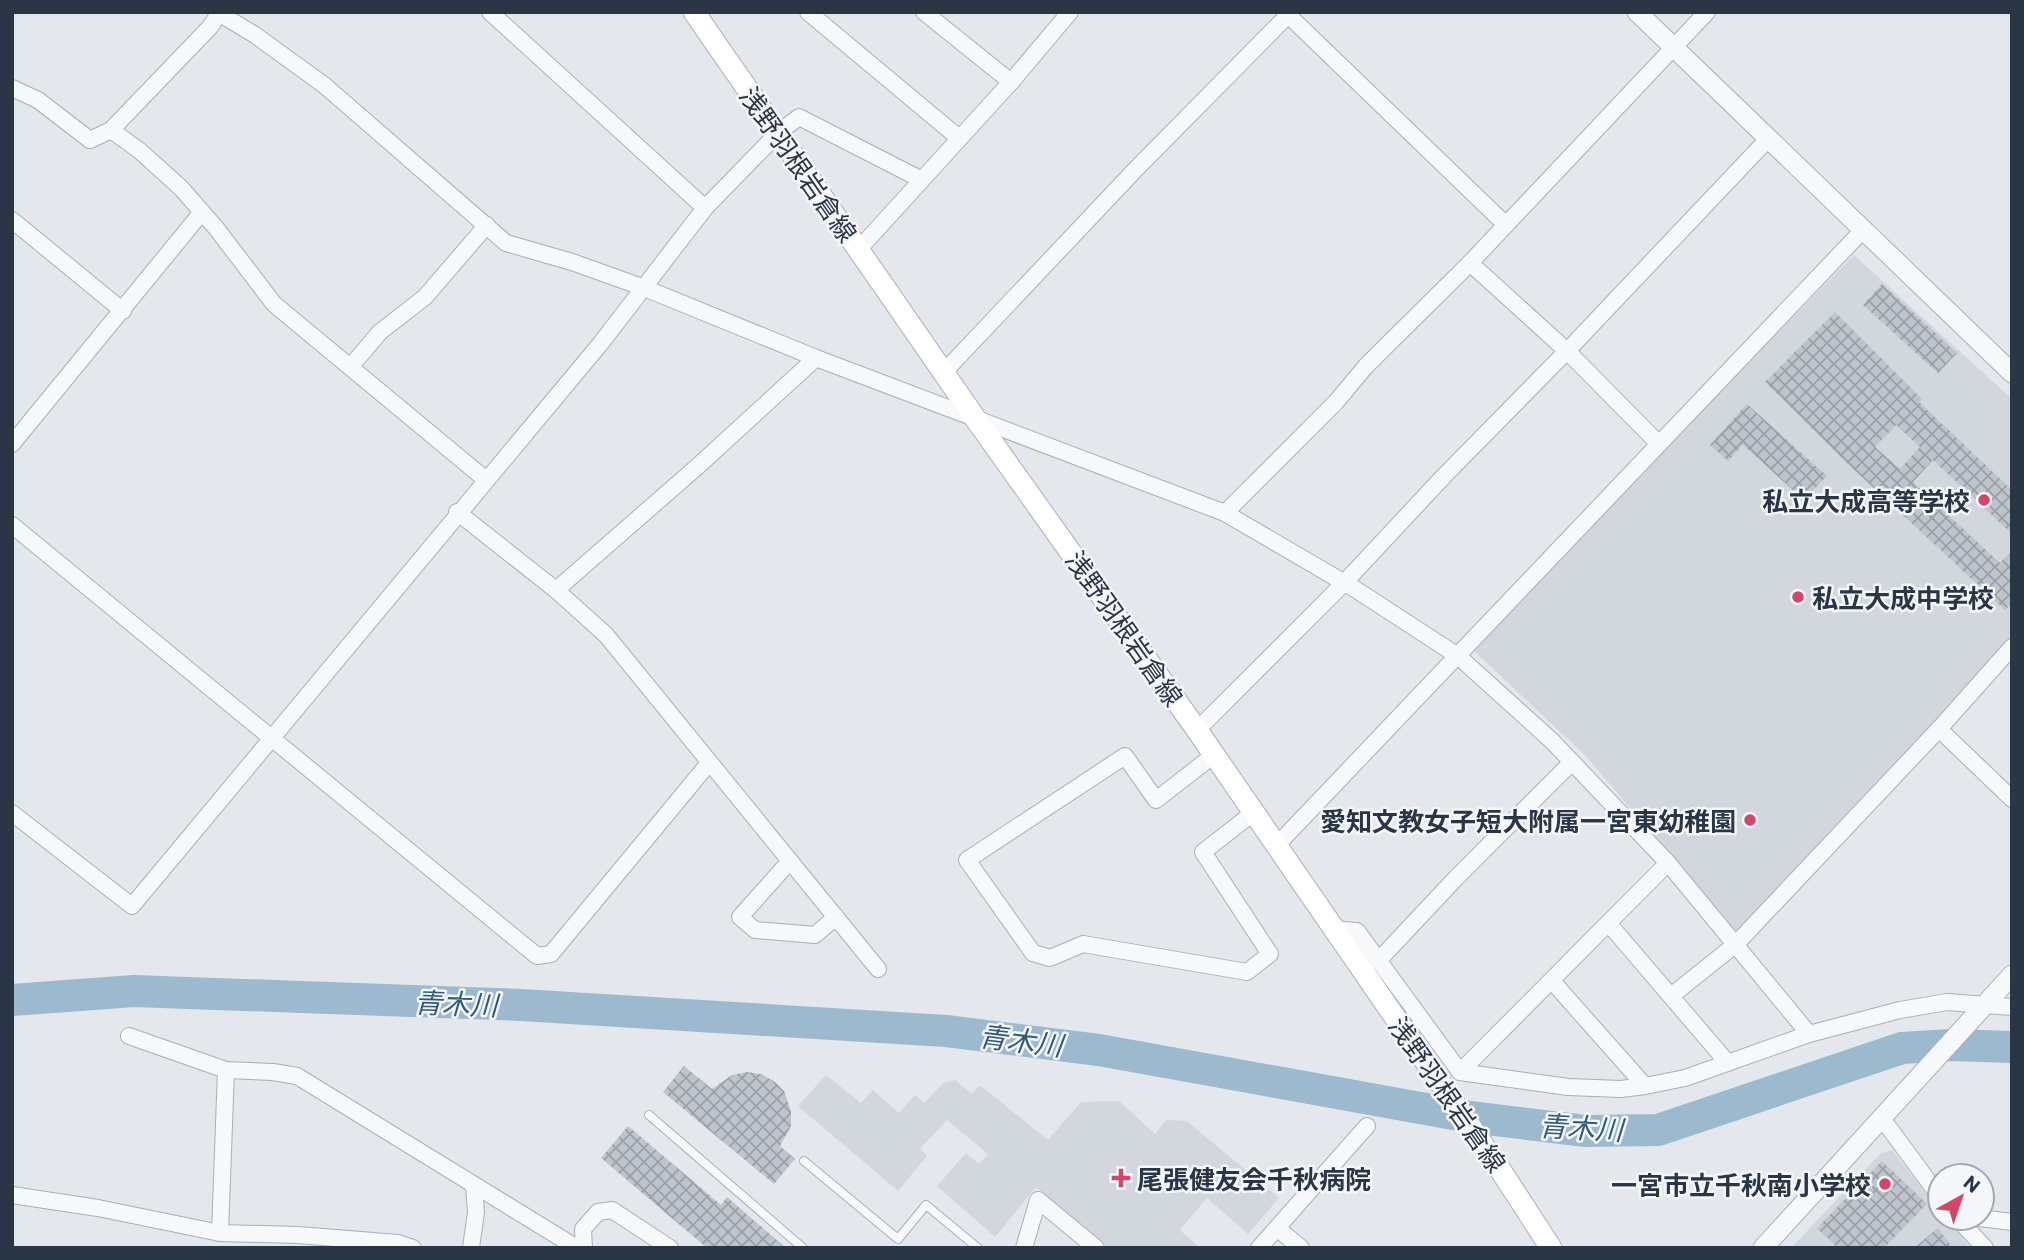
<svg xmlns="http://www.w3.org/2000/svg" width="2024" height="1260" viewBox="0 0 2024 1260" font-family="Commissioner,'Noto Sans JP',sans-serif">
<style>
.built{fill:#d2d7de}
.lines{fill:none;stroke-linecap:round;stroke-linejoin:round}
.river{stroke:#9db9ce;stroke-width:32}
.building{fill:url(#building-cross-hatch);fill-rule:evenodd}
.service-casing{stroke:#a8afb7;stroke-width:10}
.minor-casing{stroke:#a8afb7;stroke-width:18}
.tertiary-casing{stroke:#a8afb7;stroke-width:21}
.secondary-casing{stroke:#a8afb7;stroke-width:23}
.service{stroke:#f7f8fa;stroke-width:8}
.minor{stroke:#f7f8fa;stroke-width:16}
.tertiary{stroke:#f7f8fa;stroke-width:19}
.secondary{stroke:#fff;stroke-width:21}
.poi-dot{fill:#d64466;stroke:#f4f6f9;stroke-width:2.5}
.labels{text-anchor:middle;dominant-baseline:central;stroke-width:5;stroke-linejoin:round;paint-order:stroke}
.street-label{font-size:26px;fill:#2a3646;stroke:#f4f6f9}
.poi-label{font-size:26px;font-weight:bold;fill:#2a3646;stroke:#f4f6f9;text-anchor:end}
.water-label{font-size:28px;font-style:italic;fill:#32597c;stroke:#f4f6f9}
</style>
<defs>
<pattern id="building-cross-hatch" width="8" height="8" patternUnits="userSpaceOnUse" patternTransform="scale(1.75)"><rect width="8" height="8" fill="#bdc4cc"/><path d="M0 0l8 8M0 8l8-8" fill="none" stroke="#9aa0a7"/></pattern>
</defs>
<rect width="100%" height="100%" fill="#e4e8ec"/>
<g class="built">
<path d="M 1854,255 L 2012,399 L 2012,641 L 1736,933 L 1586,756 L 1474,651 L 1664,449 Z"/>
<path d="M 826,1075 L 861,1103 L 873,1090 L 899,1113 L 915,1095 L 924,1103 L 943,1083 L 955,1080 L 972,1094 L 980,1085 L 1048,1140 L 1081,1102 L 1119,1101 L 1155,1134 L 1166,1120 L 1187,1121 L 1279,1198 L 1248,1234 L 1207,1198 L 1180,1230 L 1200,1248 L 1108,1248 L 1036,1187 L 995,1237 L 937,1186 L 966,1153 L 979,1164 L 988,1154 L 947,1120 L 920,1149 L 927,1156 L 898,1191 L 798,1106 Z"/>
<path d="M 1892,1150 L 1940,1211 L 1940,1218 L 1946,1218 L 1970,1248 L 1791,1248 L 1881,1153 Z"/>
</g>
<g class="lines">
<path class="river" d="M 12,1000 L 134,991 L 521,1005 L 946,1031 L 1099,1050 L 1470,1117 L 1586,1131 L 1658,1130 L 1902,1048 L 1951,1045 L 2012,1047"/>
</g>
<g class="building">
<path d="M 1882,284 L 1957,353 L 1938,373 L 1863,305 Z"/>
<path d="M 1835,312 L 1922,399 L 1919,402 L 2012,490 L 2012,534 L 1933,460 L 1913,482 L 2000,563 L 2012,551 L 2012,603 L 2005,610 L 1849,465 L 1765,382 ZM 1896,425 L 1920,447 L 1900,469 L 1875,447 Z"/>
<path d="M 1747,404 L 1827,476 L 1804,500 L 1743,445 L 1728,461 L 1710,445 Z"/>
<path d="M 684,1066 L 712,1089 L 732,1075 L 747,1072 L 761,1074 L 775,1082 L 784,1091 L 791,1111 L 791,1126 L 780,1146 L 795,1159 L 774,1184 L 663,1092 Z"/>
<path d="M 628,1126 L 721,1205 L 727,1197 L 786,1248 L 707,1248 L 601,1158 Z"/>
<path d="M 1882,1161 L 1927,1204 L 1884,1248 L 1838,1248 L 1817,1228 Z"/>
<path d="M 1938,1228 L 1953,1248 L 1914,1248 Z"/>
</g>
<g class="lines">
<defs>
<g id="service">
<path d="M 649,1115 L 803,1248"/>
<path d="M 804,1161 L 898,1239 L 926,1205 L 978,1248"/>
</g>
<g id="minor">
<path d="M 217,12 L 255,35 L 324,85 L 506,243 L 572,262 L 642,287 L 816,358 L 1225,513 L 1355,589 L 1458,656 L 1552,741 L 1668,863 L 1809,1034"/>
<path d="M 490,12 L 705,208"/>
<path d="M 808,12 L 959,138"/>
<path d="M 924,12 L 1011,82"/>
<path d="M 1285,12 L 1506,225"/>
<path d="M 12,88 L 38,100 L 90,140 L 111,130 L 210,27 L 220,12"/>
<path d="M 111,130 L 140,151 L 181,188 L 216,228 L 274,304 L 485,479"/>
<path d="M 12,220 L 123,311"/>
<path d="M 858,250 L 1011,82 L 1070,12"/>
<path d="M 1470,263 L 1567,351 L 1658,443"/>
<path d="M 351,366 L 380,332 L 425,297 L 487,225"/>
<path d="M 944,372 L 1135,170 L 1291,12"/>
<path d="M 12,444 L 202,212"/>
<path d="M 457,512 L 556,590 L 606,635 L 878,969"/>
<path d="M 1225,513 L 1336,402 L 1366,366 L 1470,263 L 1707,12"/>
<path d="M 12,525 L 537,956 L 551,954 L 709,763"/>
<path d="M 556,590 L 698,466 L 816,358"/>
<path d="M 1939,729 L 2012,799"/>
<path d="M 1197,730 L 1344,583 L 1443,477 L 1567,351 L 1768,139"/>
<path d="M 1214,755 L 1156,800 L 1125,756 L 967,860 L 1033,953 L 1050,958 L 1083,944 L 1247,972 L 1270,954 L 1203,852 L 1253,813"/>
<path d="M 12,813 L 132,906 L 601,343 L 705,208 L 778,133 L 799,117 L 920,179"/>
<path d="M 1276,846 L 1863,230"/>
<path d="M 790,861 L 740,917 L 755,930 L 815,935 L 836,917"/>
<path d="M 1609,924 L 1727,1062"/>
<path d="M 1332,929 L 1357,931 L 1460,1072 L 1568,1087 L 1621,1089 L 1645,1086 L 1685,1078 L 1809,1034 L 1900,1010 L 1947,1002 L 2012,1007"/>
<path d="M 1378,961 L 1456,878 L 1572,762"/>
<path d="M 1552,981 L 1645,1086"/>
<path d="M 1671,996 L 1736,944 L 1939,729 L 2012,647"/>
<path d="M 129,1036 L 226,1070 L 273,1072 L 297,1076 L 577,1248"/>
<path d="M 1460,1072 L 1668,863"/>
<path d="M 1881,1117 L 1940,1197"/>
<path d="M 12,1195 L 98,1208 L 220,1233 L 298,1235 L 398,1243 L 413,1248"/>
<path d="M 1957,1218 L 1985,1248"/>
<path d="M 1980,1218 L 2012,1222"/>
<path d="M 1277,1228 L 1301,1248"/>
<path d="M 220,1233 L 226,1070"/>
<path d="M 471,1248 L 476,1212 L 474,1186"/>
<path d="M 584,1248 L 583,1229 L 598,1212 L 612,1210 L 670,1248"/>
<path d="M 1024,1248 L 1038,1200 L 1096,1248"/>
<path d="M 1259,1248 L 1367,1126"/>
</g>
<g id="tertiary">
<path d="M 1637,12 L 2012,373"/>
<path d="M 1763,1248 L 2012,975"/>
</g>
<path id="secondary" d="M 694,12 L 975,418 L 1197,730 L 1503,1174 L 1551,1248"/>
</defs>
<use href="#service" class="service-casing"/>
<use href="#minor" class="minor-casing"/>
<use href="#tertiary" class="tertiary-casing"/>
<use href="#secondary" class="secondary-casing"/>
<use href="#service" class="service"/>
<use href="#minor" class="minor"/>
<use href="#tertiary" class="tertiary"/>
<use href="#secondary" class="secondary"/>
</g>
<g class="poi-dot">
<circle cx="1984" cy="500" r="7"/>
<circle cx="1798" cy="597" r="7"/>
<circle cx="1750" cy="820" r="7"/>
<path d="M1117.5 1167.5h7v7h7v7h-7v7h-7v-7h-7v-7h7z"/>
<circle cx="1885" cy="1184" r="7"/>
</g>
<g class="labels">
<g class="street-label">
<text transform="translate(799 164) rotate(55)">浅野羽根岩倉線</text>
<text transform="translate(1125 628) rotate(55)">浅野羽根岩倉線</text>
<text transform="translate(1448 1094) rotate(55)">浅野羽根岩倉線</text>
</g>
<g class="poi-label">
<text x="1970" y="500">私立大成高等学校</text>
<text x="1812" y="597" text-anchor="start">私立大成中学校</text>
<text x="1736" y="820">愛知文教女子短大附属一宮東幼稚園</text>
<text x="1137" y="1178" text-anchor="start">尾張健友会千秋病院</text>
<text x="1871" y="1184">一宮市立千秋南小学校</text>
</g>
<g class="water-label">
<text transform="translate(456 1003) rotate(2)">青木川</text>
<text transform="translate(1021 1040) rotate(7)">青木川</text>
<text transform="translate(1581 1127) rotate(3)">青木川</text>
</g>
</g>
<rect width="2024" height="1260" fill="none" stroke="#2a3646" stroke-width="28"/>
<g transform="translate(1961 1197) rotate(40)"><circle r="33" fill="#f4f6f9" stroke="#a3a9b1" stroke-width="2"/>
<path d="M0-5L12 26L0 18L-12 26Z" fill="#d64466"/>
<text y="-10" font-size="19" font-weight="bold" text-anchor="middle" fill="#2a3646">N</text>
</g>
</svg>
